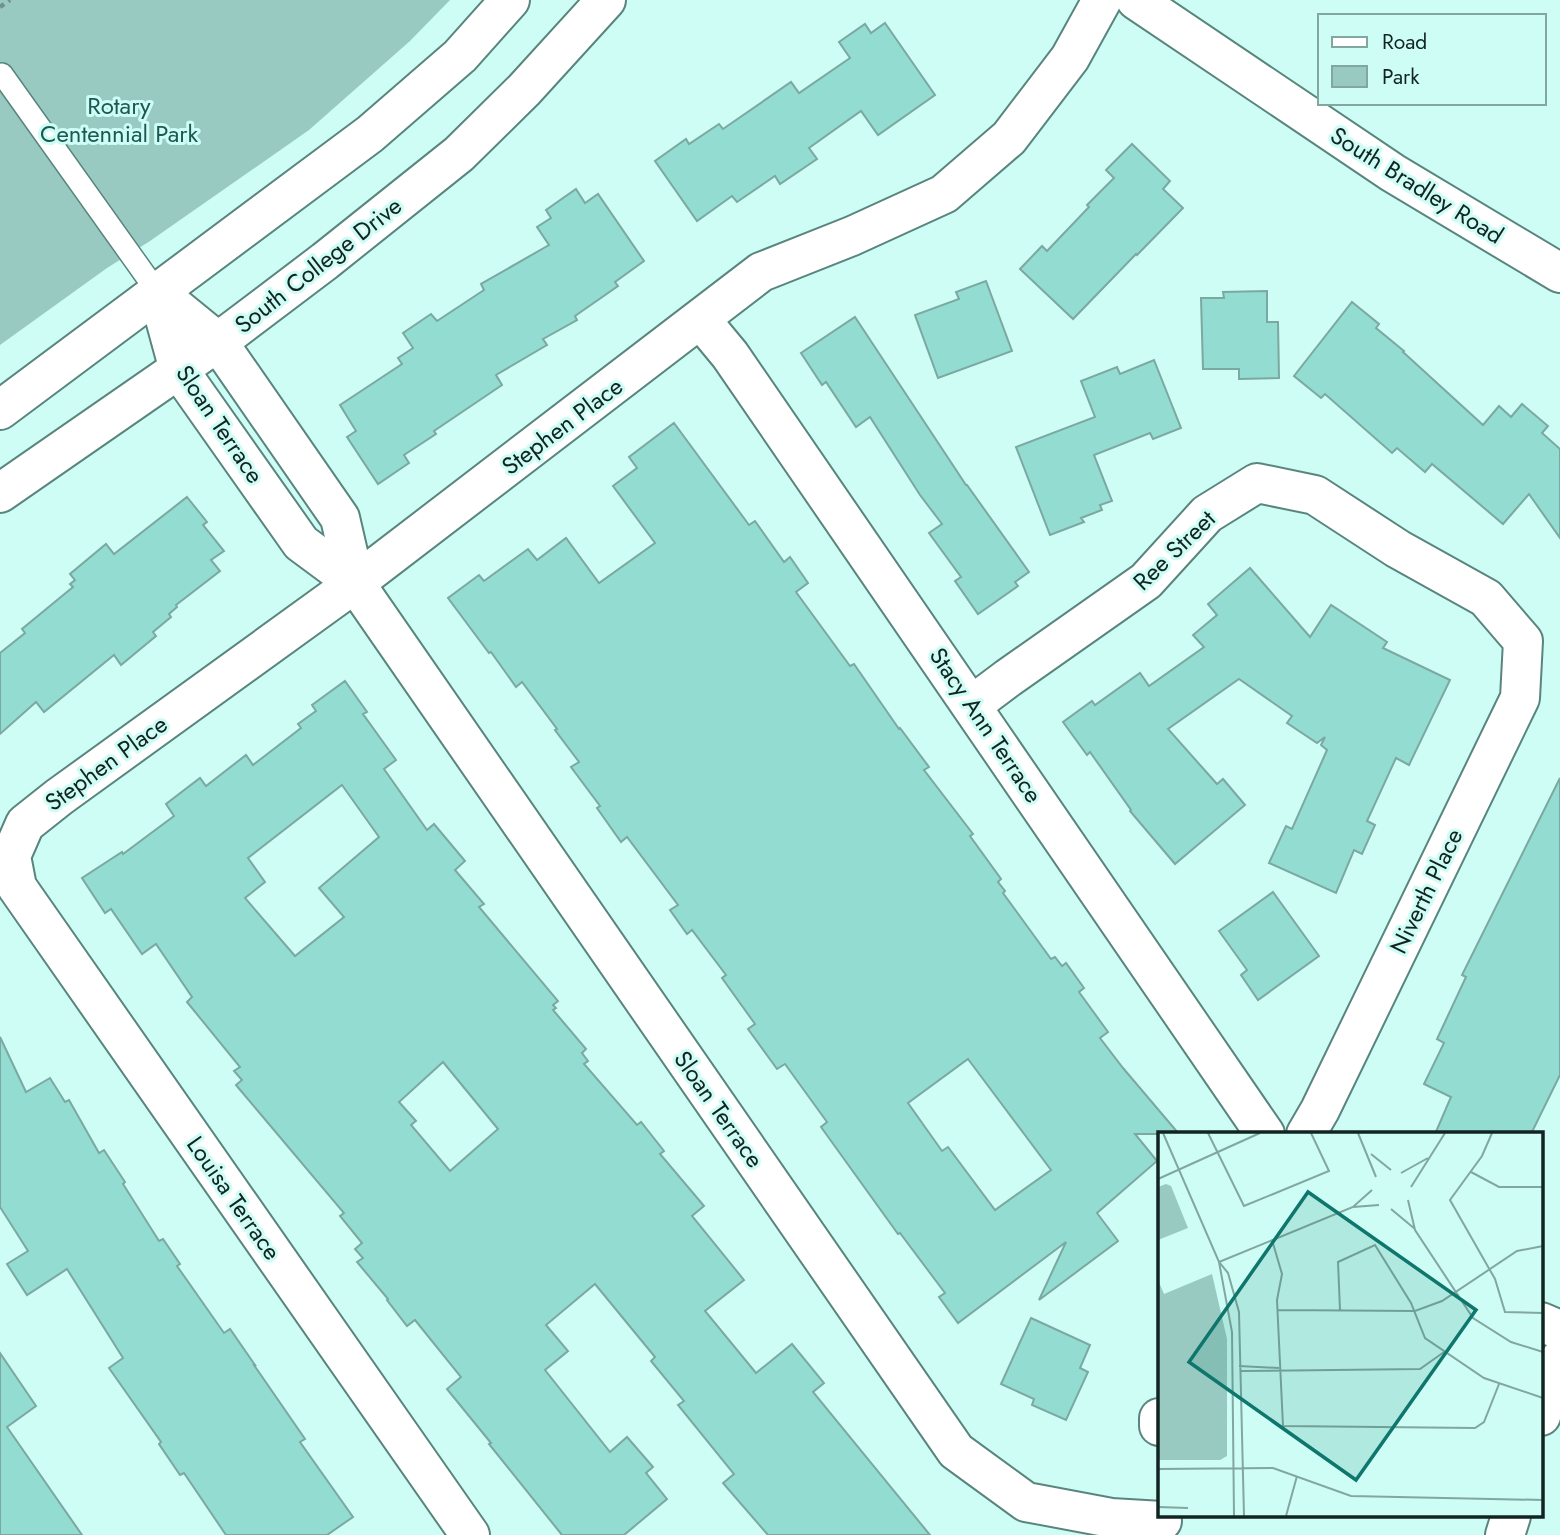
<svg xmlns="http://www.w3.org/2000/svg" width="1560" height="1535" viewBox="0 0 1560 1535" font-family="Jost,sans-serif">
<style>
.green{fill:#99cac2}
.building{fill:#93dcd1;stroke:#7ba8a0;stroke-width:2;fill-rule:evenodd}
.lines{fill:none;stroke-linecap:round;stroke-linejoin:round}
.service-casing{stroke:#59857e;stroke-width:24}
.minor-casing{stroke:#59857e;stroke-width:42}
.tertiary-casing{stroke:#59857e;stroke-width:42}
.path{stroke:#70918c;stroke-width:4.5;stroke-dasharray:5 5;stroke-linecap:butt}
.service{stroke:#fff;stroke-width:21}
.minor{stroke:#fff;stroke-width:38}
.tertiary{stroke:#fff;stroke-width:38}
.labels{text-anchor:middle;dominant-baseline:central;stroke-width:6;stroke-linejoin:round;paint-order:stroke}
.park-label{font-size:24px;fill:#1b5951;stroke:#cdfdf5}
.street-label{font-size:24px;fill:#122421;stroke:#cdfdf5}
.inset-road{fill:none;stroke:#82a6a0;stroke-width:2}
.view{fill:#0f766e;fill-opacity:0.15;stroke:#0f766e;stroke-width:3.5}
.inset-edge{fill:none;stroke:#122421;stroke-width:3.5}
</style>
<rect width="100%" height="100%" fill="#cdfdf5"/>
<path class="green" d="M 0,0 L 450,0 L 410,41 L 309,130 L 150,241 L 107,268 L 0,345 Z"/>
<g class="building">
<path d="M 885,23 L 935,95 L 878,135 L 861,111 L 809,148 L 817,159 L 780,184 L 775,176 L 737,202 L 732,196 L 697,221 L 655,161 L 686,139 L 689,144 L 719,124 L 723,129 L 791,82 L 799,93 L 850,58 L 839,42 L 865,24 L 871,33 Z"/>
<path d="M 1132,144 L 1170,181 L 1163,189 L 1183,208 L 1137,255 L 1136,254 L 1073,319 L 1020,269 L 1042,246 L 1047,251 L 1089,207 L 1087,205 L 1114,178 L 1106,170 Z"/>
<path d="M 576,189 L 585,203 L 598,194 L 644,261 L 615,282 L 618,286 L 575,316 L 577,320 L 543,339 L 547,345 L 496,375 L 502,385 L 434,431 L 436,434 L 404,455 L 409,463 L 378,484 L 347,437 L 356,431 L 340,405 L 402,364 L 398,358 L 413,348 L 403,333 L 431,314 L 437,321 L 484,290 L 481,284 L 549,245 L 537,227 L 551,218 L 546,210 Z"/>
<path d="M 986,281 L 1012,351 L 938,378 L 915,315 L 959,299 L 956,292 Z"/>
<path d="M 1267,291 L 1267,322 L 1278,322 L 1279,378 L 1239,379 L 1239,369 L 1203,369 L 1201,298 L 1224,298 L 1223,292 Z"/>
<path d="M 1352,302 L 1379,324 L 1376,328 L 1404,351 L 1403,352 L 1483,425 L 1499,406 L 1511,417 L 1522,404 L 1548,426 L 1542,433 L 1560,449 L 1560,538 L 1529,494 L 1503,524 L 1432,464 L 1425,472 L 1397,448 L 1392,453 L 1325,394 L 1321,398 L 1294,376 Z"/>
<path d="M 855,317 L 966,485 L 967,485 L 1029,572 L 1015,582 L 1018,586 L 978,614 L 955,581 L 961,577 L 929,533 L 942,524 L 920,495 L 870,417 L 856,427 L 826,382 L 822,385 L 801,353 Z"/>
<path d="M 1154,360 L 1181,428 L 1153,439 L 1150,433 L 1094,455 L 1112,501 L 1100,505 L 1102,510 L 1081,518 L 1084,522 L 1050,535 L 1016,447 L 1095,417 L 1081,381 L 1117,367 L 1120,374 Z"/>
<path d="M 674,423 L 749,525 L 755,521 L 784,562 L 790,557 L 808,583 L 796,592 L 850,666 L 854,664 L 899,729 L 900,728 L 929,767 L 924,770 L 973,834 L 970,836 L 1001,879 L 998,882 L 1005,891 L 1003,893 L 1051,959 L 1055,957 L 1062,966 L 1066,963 L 1084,988 L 1079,992 L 1108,1032 L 1100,1038 L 1123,1068 L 1179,1134 L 1135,1134 L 1157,1161 L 1097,1213 L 1118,1241 L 1039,1300 L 1066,1242 L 958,1323 L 939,1297 L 945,1293 L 900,1233 L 898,1234 L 821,1127 L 827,1122 L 785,1064 L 777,1069 L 748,1029 L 755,1024 L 722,978 L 726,975 L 692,930 L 687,934 L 670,910 L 678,905 L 627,837 L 621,842 L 597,808 L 600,806 L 571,767 L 579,762 L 555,730 L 557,729 L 522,682 L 516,687 L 491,652 L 489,653 L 448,598 L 479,575 L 484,581 L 528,549 L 537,560 L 566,538 L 599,583 L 655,543 L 613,486 L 637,468 L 629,457 ZM 968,1059 L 1051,1170 L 995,1210 L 948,1147 L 942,1151 L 908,1103 Z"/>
<path d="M 187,497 L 207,522 L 203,525 L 224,551 L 211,560 L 220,571 L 176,605 L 177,607 L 169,614 L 171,617 L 153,632 L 156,636 L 121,665 L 114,655 L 44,712 L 36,702 L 0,734 L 0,653 L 25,633 L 22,629 L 73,587 L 70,584 L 75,580 L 70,574 L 106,544 L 114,554 Z"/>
<path d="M 1250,568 L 1310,637 L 1331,605 L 1387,642 L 1383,648 L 1450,680 L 1409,765 L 1396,758 L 1367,821 L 1375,825 L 1362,854 L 1354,850 L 1336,893 L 1269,863 L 1286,826 L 1292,829 L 1327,750 L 1321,745 L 1325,737 L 1317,743 L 1287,723 L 1292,716 L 1239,679 L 1168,729 L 1217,784 L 1223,779 L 1245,805 L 1175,864 L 1130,811 L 1131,810 L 1090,752 L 1087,755 L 1063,722 L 1092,701 L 1095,705 L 1140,673 L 1149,686 L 1204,647 L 1193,635 L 1217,615 L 1208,604 Z"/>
<path d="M 345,681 L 367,712 L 363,714 L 396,760 L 384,769 L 427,830 L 434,824 L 465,861 L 455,870 L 484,904 L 479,907 L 558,1001 L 553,1005 L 556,1008 L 553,1010 L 586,1049 L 582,1053 L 588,1061 L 584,1064 L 637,1125 L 641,1122 L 664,1151 L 660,1154 L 704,1206 L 692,1216 L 744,1280 L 705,1311 L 756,1373 L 792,1344 L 824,1383 L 813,1392 L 930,1535 L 768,1535 L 723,1483 L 734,1474 L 678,1405 L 684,1401 L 651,1361 L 655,1357 L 595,1284 L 546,1325 L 568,1351 L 545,1370 L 610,1452 L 627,1437 L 653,1467 L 646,1473 L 667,1499 L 624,1535 L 562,1535 L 489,1444 L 491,1443 L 447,1389 L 461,1377 L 415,1320 L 407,1326 L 387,1300 L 388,1299 L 357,1262 L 363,1258 L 355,1249 L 362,1243 L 340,1216 L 344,1213 L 236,1085 L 242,1080 L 234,1071 L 240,1067 L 187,1002 L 192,997 L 156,944 L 142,954 L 111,909 L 105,913 L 82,878 L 122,852 L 123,854 L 174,816 L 166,804 L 200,778 L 206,786 L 246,755 L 253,765 L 301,728 L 298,724 L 316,711 L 312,705 ZM 342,785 L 379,837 L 319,888 L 344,917 L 295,956 L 245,898 L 265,882 L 248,858 ZM 443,1062 L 498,1129 L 450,1171 L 411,1125 L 416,1121 L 399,1102 Z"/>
<path d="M 1560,778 L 1560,1075 L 1531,1134 L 1435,1134 L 1451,1097 L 1424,1084 L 1444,1043 L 1437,1039 L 1466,977 L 1462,975 Z"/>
<path d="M 1273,892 L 1319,956 L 1258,1000 L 1241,975 L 1247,970 L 1219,931 Z"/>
<path d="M 0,1037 L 26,1092 L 50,1078 L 65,1102 L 69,1100 L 99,1153 L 104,1150 L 125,1182 L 123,1184 L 159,1241 L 163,1239 L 180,1264 L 177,1266 L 224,1333 L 230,1329 L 255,1365 L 254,1365 L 305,1439 L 300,1442 L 353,1517 L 327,1535 L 226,1535 L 184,1473 L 180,1475 L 159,1444 L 161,1442 L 109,1368 L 123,1358 L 67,1269 L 27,1295 L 7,1264 L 28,1251 L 0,1207 Z"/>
<path d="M 1031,1318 L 1090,1345 L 1080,1368 L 1088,1372 L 1066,1420 L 1032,1405 L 1034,1399 L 1001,1384 Z"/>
<path d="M 0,1353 L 36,1406 L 7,1427 L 82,1535 L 0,1535 Z"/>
</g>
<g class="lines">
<defs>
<path id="service" d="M 2,74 L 158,293"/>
<g id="minor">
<path d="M 158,293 L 179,370 L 301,543 L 355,583 L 956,1451 L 1026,1502 L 1111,1518 L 1162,1521"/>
<path d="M 158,293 L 218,342 L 340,518 L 355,583"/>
<path d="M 701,320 L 730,355 L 1265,1134"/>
<path d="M 972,705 L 1008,678 L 1146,581 L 1207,514 L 1257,483 L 1315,495 L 1398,549 L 1486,598 L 1523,641 L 1520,698 L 1320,1110 L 1306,1134"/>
<path d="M 1541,1322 L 1560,1330"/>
<path d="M 1159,1418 L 1159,1426"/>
<path d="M 470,1535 L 17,887 L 11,856 L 25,824 L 59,797 L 355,583 L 761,272 L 852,236 L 944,194 L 1009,138 L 1070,58 L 1102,0"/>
</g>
<g id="tertiary">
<path d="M 1136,0 L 1393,173 L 1560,273"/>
<path d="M 0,410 L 370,134 L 460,56 L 510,0"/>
<path d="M 0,493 L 218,342 L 325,261 L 459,154 L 524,90 L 606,0"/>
<path d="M 1541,1416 L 1560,1359"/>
<path d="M 1505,1535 L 1511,1516"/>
</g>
</defs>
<use href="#service" class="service-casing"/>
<use href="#minor" class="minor-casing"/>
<use href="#tertiary" class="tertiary-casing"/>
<path class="path" d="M 0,7 L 10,0"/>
<use href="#service" class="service"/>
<use href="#minor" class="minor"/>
<use href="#tertiary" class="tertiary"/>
</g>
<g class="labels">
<g class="park-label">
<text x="119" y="105">Rotary<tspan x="119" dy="28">Centennial Park</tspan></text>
</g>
<g class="street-label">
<text transform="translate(1417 185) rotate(32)">South Bradley Road</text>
<text transform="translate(318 265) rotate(-38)">South College Drive</text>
<text transform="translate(220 424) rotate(56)">Sloan Terrace</text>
<text transform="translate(562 426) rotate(-37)">Stephen Place</text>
<text transform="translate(1174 550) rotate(-44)">Ree Street</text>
<text transform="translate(986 725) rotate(56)">Stacy Ann Terrace</text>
<text transform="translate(106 763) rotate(-36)">Stephen Place</text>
<text transform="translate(1426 891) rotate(-64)">Niverth Place</text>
<text transform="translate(719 1109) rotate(55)">Sloan Terrace</text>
<text transform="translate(234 1198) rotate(55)">Louisa Terrace</text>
</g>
</g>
<g transform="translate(1158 1132)">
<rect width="385" height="385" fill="#cdfdf5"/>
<path d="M 8,52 L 13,54 L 30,96 L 0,108 L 0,55 ZM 54,142 L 69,207 L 69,324 L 62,328 L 0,328 L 0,148 L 6,162 Z" fill="#99cac2"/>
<path class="inset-road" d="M 5,1 L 61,130 L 70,141 L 81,180 L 86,384M 50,1 L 86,74 L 171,39 L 153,1M 200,1 L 218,45M 334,1 L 324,24 L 292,68 L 337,147 L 347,180 L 385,181M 213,22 L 233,38M 313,40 L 341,55 L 385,55M 243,41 L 270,26M 0,47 L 102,1M 253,55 L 287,1M 250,68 L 257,98 L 315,186 L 353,210 L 385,220M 195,75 L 221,73M 233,77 L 257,97M 114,108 L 124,142 L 119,168 L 125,294 L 317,296 L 326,290 L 341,252M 61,130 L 74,200 L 76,384M 61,130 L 195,75 L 214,58M 120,178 L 257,179 L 284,169 L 359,119 L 385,114M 182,178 L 180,130 L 217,113 L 253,171 L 267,206 L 326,246 L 385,266M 81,234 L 121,236M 83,239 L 262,237 L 286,220M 0,337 L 115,336 L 193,364 L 385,368M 0,375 L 30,376M 128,384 L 139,344"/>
<path class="view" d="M 150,60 L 318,178 L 198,348 L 31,230 Z"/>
<rect width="385" height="385" class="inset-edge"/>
</g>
<rect x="1318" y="14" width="228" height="91" fill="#cdfdf5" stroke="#82a6a0" stroke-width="2"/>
<rect x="1332" y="37" width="35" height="10" fill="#ffffff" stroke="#82a6a0" stroke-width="2"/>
<text x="1382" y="49" font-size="21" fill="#122421">Road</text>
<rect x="1332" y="66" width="35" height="21" fill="#99cac2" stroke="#82a6a0" stroke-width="2"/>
<text x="1382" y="84" font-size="21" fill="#122421">Park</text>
</svg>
